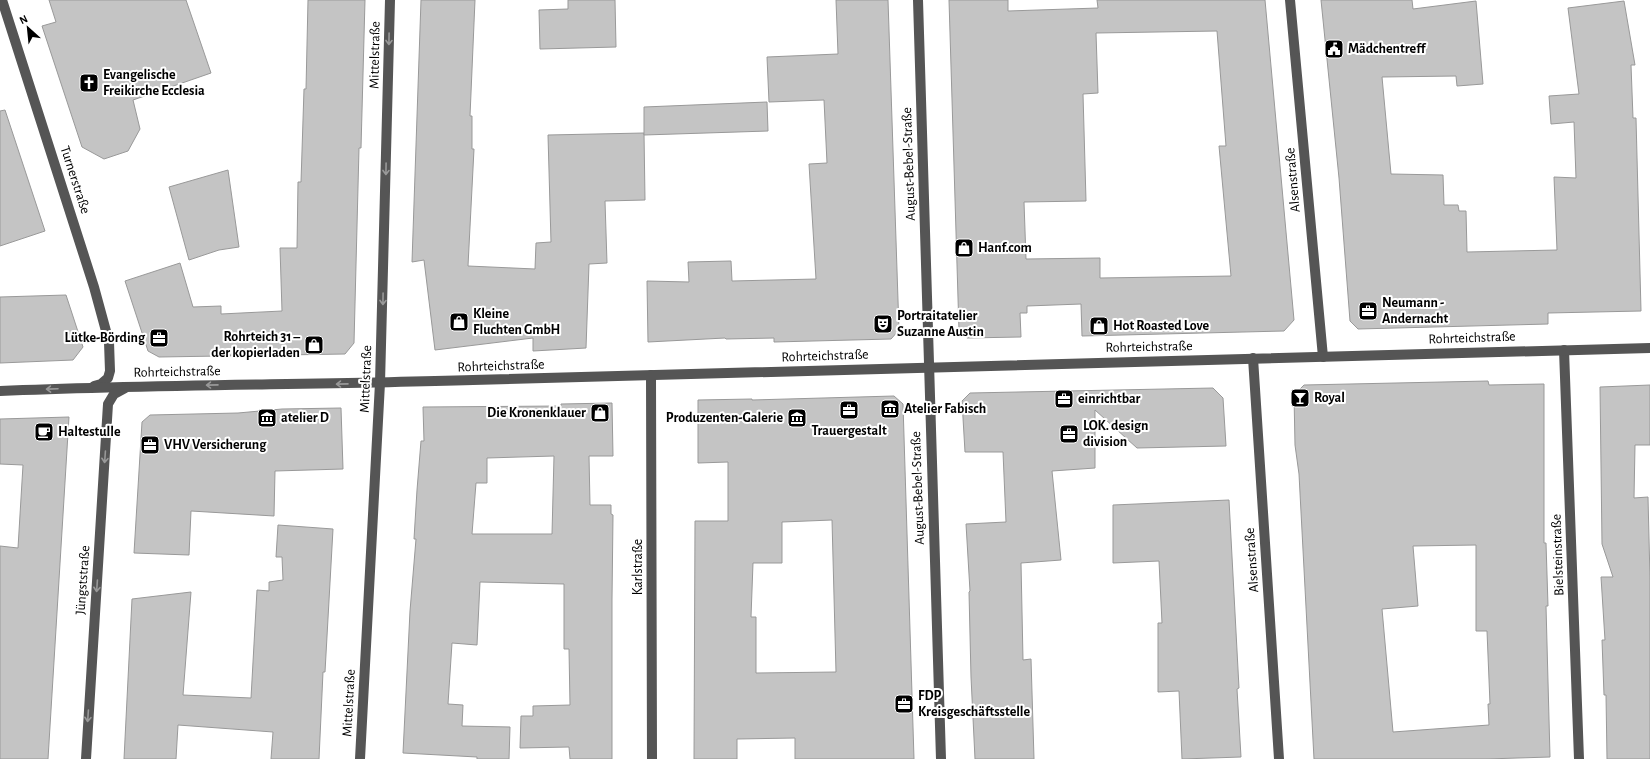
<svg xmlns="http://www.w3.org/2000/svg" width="1650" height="759" viewBox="0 0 1650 759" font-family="'Alegreya Sans',sans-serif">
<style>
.building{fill:#c4c4c4;stroke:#999;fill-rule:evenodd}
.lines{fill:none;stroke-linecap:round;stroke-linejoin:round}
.minor{stroke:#555;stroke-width:10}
.oneway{stroke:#999}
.labels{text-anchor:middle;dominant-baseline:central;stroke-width:4;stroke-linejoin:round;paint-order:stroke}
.poi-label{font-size:14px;font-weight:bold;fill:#000;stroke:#fff;text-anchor:start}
.street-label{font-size:14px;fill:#000;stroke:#fff}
</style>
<rect width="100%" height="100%" fill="#fff"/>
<g class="building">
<path d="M 49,0 L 186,0 L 211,73 L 133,100 L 140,129 L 128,151 L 104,159 L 82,147 L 42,26 L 56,22 Z"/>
<path d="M 308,0 L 365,0 L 361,148 L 359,148 L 354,343 L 345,354 L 159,357 L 148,351 L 125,281 L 180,263 L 193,307 L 221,306 L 221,314 L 282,311 L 280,248 L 297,248 L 298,182 L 301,182 L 304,89 L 306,89 Z"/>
<path d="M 421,0 L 475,0 L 470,116 L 472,116 L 472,149 L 474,149 L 468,266 L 535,269 L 536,243 L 551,242 L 548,135 L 644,133 L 645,200 L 605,201 L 607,263 L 589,264 L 586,348 L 533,351 L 533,338 L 435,350 L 424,260 L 412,262 Z"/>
<path d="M 568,0 L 615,0 L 616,47 L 540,49 L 539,10 L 568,9 Z"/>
<path d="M 836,0 L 888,0 L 899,330 L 891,339 L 774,342 L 774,338 L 726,339 L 725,338 L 648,342 L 647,281 L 689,282 L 688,262 L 731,261 L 732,281 L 816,279 L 809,164 L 827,163 L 824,100 L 769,102 L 767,57 L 838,54 Z"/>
<path d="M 949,0 L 1008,0 L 1008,11 L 1098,8 L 1097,0 L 1265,0 L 1294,320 L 1284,331 L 1082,336 L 1081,304 L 1027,306 L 1027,313 L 1020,313 L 1021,337 L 967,338 L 959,331 ZM 1217,31 L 1226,146 L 1219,146 L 1231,276 L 1100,278 L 1100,258 L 1026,259 L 1024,202 L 1086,201 L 1083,94 L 1098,93 L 1096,33 Z"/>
<path d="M 1321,0 L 1412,0 L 1413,9 L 1476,1 L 1483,84 L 1457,86 L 1456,76 L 1382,77 L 1391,174 L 1443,175 L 1444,205 L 1458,205 L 1459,211 L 1466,211 L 1467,252 L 1557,250 L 1554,177 L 1576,178 L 1574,122 L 1551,124 L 1549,96 L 1579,94 L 1568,8 L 1624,1 L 1635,65 L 1631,65 L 1633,118 L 1636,118 L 1641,311 L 1548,313 L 1548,324 L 1358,329 L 1350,321 L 1339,178 Z"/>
<path d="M 767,102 L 768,131 L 644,135 L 644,107 Z"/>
<path d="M 5,110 L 45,231 L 0,246 L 0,111 Z"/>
<path d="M 228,170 L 239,247 L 219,250 L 189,260 L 169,187 Z"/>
<path d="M 66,295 L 83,347 L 73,360 L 0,363 L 0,297 Z"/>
<path d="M 1488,381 L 1489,385 L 1544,384 L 1544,543 L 1546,543 L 1548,606 L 1546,606 L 1550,757 L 1486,759 L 1314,759 L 1299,474 L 1295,445 L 1294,395 L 1304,385 ZM 1476,545 L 1476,631 L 1487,631 L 1490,704 L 1488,704 L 1489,725 L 1393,732 L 1382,609 L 1418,606 L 1413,546 Z"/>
<path d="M 1650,385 L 1650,445 L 1635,445 L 1634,498 L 1648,497 L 1650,579 L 1650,759 L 1607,759 L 1606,695 L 1604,695 L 1602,640 L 1605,640 L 1601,577 L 1613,577 L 1602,544 L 1600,387 Z"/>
<path d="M 1213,388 L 1223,398 L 1226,446 L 1137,448 L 1095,410 L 1095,468 L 1052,471 L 1061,560 L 1021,563 L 1023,660 L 1031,659 L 1034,759 L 975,759 L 971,677 L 969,592 L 970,591 L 966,524 L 1006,522 L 1003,452 L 965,452 L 962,401 L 970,393 Z"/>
<path d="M 894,396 L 903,404 L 914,759 L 795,759 L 795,738 L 737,739 L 737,759 L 694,759 L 695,521 L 728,521 L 728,462 L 698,463 L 698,400 L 752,399 L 752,400 ZM 832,520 L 836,672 L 756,673 L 756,617 L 751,617 L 753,563 L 782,563 L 782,522 Z"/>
<path d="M 612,403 L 613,456 L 589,456 L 590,505 L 611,505 L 611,514 L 613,515 L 612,599 L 612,759 L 570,759 L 569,747 L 520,748 L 521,716 L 533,716 L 533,706 L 570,705 L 569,649 L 564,649 L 564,584 L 480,582 L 477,645 L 452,643 L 448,704 L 463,705 L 462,726 L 510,727 L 509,759 L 477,759 L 477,757 L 403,753 L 410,611 L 416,539 L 414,539 L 417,490 L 421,441 L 424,441 L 423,407 L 561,406 L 561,404 ZM 554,456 L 552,534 L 472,534 L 476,483 L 487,483 L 487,458 Z"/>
<path d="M 341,408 L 343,469 L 275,471 L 274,516 L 191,511 L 189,555 L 134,553 L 142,422 L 150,415 L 238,413 L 282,409 Z"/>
<path d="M 69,417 L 48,759 L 0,759 L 0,546 L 18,548 L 23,465 L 0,464 L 0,419 Z"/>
<path d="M 1229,500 L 1239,688 L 1237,689 L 1241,757 L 1182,759 L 1179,691 L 1158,692 L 1158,623 L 1162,623 L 1159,561 L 1113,563 L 1113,505 Z"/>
<path d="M 278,525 L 333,529 L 325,672 L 323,672 L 319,759 L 271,759 L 273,732 L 178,725 L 176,759 L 124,759 L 132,599 L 191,592 L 183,695 L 251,698 L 257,590 L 269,591 L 269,582 L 283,580 L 282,557 L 276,557 Z"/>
</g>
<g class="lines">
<g class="minor">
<path d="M 2,0 L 94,287 L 109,342 L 110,371 L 108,378 L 101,384 L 94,386"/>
<path d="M 918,0 L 941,759"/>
<path d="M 1290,0 L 1323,357"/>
<path d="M 1564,350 L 1579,759"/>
<path d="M 1253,358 L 1279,759"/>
<path d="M 651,375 L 652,759"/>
<path d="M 0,391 C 157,384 315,385 473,380 C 865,369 1257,356 1650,348"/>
<path d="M 86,759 L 108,404 L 114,394 L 125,388"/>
<path d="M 360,759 L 380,383 L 390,0"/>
</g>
</g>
<defs><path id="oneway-shaft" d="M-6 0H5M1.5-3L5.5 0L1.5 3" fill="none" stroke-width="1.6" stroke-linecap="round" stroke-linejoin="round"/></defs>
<g class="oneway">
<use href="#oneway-shaft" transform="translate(389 39) rotate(91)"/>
<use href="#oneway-shaft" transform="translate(386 169) rotate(91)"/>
<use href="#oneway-shaft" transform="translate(383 299) rotate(91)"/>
<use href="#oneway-shaft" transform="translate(342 384) rotate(179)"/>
<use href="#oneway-shaft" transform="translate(212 385) rotate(179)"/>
<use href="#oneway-shaft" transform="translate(52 389) rotate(178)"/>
<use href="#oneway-shaft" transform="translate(105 457) rotate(94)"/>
<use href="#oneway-shaft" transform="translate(97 586) rotate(94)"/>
<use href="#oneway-shaft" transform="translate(88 716) rotate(94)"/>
</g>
<defs>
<symbol id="civic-square" viewBox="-11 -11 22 22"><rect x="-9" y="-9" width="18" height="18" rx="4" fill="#000" stroke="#fff"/><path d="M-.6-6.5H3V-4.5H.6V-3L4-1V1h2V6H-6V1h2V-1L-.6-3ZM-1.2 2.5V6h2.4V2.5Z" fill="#fff"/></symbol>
<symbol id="church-square" viewBox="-11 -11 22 22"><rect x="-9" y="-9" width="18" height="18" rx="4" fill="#000" stroke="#fff"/><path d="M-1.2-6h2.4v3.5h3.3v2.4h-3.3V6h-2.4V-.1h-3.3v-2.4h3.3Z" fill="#fff"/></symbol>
<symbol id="shop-square" viewBox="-11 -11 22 22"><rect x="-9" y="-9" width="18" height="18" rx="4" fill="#000" stroke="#fff"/><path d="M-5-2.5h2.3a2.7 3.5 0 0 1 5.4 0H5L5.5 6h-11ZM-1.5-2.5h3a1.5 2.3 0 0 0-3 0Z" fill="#fff"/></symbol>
<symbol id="office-square" viewBox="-11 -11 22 22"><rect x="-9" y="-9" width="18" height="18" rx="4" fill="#000" stroke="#fff"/><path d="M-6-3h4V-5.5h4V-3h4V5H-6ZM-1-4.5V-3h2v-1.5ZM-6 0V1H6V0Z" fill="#fff"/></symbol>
<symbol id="theatre-square" viewBox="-11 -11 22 22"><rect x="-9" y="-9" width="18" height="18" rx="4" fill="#000" stroke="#fff"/><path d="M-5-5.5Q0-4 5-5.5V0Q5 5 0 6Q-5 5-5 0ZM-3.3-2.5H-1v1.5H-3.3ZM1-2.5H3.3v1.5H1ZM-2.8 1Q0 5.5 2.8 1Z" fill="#fff"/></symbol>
<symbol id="bar-square" viewBox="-11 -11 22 22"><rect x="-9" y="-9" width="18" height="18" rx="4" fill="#000" stroke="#fff"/><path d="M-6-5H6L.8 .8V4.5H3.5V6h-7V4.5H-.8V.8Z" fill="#fff"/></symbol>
<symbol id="museum-square" viewBox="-11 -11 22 22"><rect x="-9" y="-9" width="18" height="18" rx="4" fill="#000" stroke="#fff"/><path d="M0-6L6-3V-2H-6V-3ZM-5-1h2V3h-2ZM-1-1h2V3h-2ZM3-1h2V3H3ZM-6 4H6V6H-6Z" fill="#fff"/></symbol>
<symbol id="cafe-square" viewBox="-11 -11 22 22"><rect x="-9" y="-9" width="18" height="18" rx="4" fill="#000" stroke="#fff"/><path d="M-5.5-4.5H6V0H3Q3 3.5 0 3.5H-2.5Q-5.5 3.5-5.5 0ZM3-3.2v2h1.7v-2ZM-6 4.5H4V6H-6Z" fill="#fff"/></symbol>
</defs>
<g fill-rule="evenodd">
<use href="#civic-square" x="1323" y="38" width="22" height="22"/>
<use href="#church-square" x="78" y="72" width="22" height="22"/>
<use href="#shop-square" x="953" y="237" width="22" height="22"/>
<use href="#office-square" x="1357" y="300" width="22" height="22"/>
<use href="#shop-square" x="448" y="311" width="22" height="22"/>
<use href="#theatre-square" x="872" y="313" width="22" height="22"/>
<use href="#shop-square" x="1088" y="315" width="22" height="22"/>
<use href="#office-square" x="148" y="327" width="22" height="22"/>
<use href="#shop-square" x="303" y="334" width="22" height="22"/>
<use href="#bar-square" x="1289" y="387" width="22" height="22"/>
<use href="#office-square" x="1053" y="388" width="22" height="22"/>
<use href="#museum-square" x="879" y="398" width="22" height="22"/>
<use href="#office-square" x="838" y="399" width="22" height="22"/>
<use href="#shop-square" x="589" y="402" width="22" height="22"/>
<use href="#museum-square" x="256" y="407" width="22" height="22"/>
<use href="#museum-square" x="786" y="407" width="22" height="22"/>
<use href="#cafe-square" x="33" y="421" width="22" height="22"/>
<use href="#office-square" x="1058" y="423" width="22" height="22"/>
<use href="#office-square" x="139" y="434" width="22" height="22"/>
<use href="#office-square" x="893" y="693" width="22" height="22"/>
</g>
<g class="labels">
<g class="poi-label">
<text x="1348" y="49">Mädchentreff</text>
<text x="103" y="75">Evangelische<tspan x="103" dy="16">Freikirche Ecclesia</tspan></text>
<text x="978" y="248">Hanf.com</text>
<text x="1382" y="303">Neumann -<tspan x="1382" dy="16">Andernacht</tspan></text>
<text x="473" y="314">Kleine<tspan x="473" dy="16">Fluchten GmbH</tspan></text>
<text x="897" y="316">Portraitatelier<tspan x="897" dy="16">Suzanne Austin</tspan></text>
<text x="1113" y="326">Hot Roasted Love</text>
<text x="300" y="337" text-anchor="end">Rohrteich 31 –<tspan x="300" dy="16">der kopierladen</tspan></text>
<text x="145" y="338" text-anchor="end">Lütke-Börding</text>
<text x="1314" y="398">Royal</text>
<text x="1078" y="399">einrichtbar</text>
<text x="904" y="409">Atelier Fabisch</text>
<text x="586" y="413" text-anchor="end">Die Kronenklauer</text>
<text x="281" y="418">atelier D</text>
<text x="783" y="418" text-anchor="end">Produzenten-Galerie</text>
<text x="1083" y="426">LOK. design<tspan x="1083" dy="16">division</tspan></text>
<text x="849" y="431" text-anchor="middle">Trauergestalt</text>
<text x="58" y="432">Haltestulle</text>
<text x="164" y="445">VHV Versicherung</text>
<text x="918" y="696">FDP<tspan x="918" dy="16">Kreisgeschäftsstelle</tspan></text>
</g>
<g class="street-label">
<text transform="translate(375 55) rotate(-89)">Mittelstraße</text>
<text transform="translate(909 164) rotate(-92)">August-Bebel-Straße</text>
<text transform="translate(75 180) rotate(72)">Turnerstraße</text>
<text transform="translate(1293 180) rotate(-95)">Alsenstraße</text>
<text transform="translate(1472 338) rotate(-2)">Rohrteichstraße</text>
<text transform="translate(1149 347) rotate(-1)">Rohrteichstraße</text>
<text transform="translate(825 356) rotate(-2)">Rohrteichstraße</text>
<text transform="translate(501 366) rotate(-2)">Rohrteichstraße</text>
<text transform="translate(177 372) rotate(-1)">Rohrteichstraße</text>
<text transform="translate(366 379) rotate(-88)">Mittelstraße</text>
<text transform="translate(918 488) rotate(-92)">August-Bebel-Straße</text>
<text transform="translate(1558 555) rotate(-92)">Bielsteinstraße</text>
<text transform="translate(1252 560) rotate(-94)">Alsenstraße</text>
<text transform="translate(638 567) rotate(-90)">Karlstraße</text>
<text transform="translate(83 580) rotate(-86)">Jüngststraße</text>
<text transform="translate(349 703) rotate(-87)">Mittelstraße</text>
</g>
</g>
<g transform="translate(28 28) rotate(333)" stroke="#ffffff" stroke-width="3" paint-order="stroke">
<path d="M0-3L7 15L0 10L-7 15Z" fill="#000000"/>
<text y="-6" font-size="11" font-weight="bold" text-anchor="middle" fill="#000000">N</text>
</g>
</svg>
